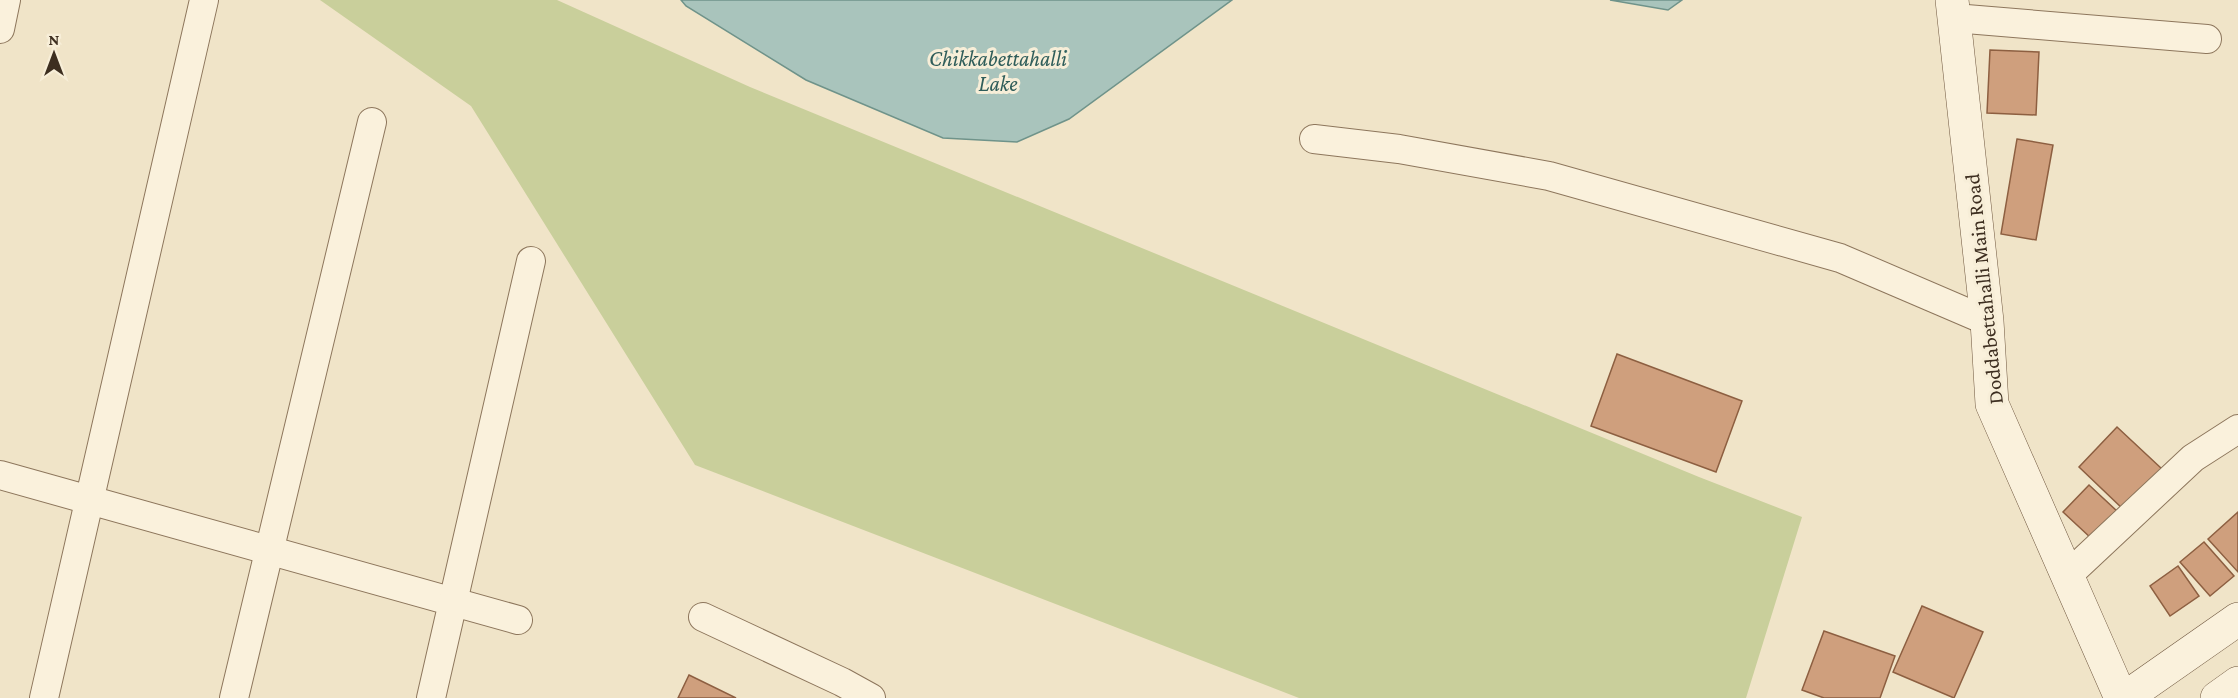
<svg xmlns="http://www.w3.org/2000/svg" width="2238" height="698" viewBox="0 0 2238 698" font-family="'Crimson Pro',serif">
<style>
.green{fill:#c9cf9b}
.water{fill:#a9c4bc;stroke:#6f938a;stroke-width:1.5}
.building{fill:#cf9f7d;stroke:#8d5f41;stroke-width:1.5}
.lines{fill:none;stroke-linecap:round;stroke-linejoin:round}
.street-casing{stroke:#8d765c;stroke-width:30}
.secondary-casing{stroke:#6f573f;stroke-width:34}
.street{stroke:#faf1dc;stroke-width:28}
.secondary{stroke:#faf1dc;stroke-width:33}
.labels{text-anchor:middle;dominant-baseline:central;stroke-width:6;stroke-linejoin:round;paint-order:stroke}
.street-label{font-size:21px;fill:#3d2e20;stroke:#f7eed8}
.water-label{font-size:22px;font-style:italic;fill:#2f5d5a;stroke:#f7eed8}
</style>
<rect width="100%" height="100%" fill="#f0e4c8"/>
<path class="green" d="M 320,0 L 557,0 L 750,87 L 1699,477 L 1802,517 L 1746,698 L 1299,698 L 695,465 L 471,106 Z"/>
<g class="water">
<path d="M 681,0 L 1232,0 L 1069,119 L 1017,142 L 943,138 L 806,80 L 686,6 Z"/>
<path d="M 1610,0 L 1682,0 L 1668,10 Z"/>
</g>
<g class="building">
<path d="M 1990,50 L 2039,52 L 2036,115 L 1987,113 Z"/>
<path d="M 2017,139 L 2053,145 L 2036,240 L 2001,234 Z"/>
<path d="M 1617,354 L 1742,401 L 1716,472 L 1591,426 Z"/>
<path d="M 2117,427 L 2162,469 L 2124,510 L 2079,467 Z"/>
<path d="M 2089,485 L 2118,512 L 2092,539 L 2063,512 Z"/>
<path d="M 2238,512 L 2238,572 L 2208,539 Z"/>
<path d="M 2204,542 L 2234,576 L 2210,596 L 2180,562 Z"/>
<path d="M 2178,566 L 2199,596 L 2170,616 L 2150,586 Z"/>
<path d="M 1922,606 L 1983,632 L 1954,698 L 1893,672 Z"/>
<path d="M 1824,631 L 1895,656 L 1880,698 L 1824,698 L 1802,690 Z"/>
<path d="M 689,675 L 736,698 L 678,698 Z"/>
</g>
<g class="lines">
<defs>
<g id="street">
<path d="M 1954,18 L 2207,39"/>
<path d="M 0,29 L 6,0"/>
<path d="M 1314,139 L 1399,149 L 1549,176 L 1840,258 L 1987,321"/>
<path d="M 0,475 L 518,620"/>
<path d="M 2068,575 L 2193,458 L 2238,429"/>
<path d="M 703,617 L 842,682 L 871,698"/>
<path d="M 44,698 L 204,0"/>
<path d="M 234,698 L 372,122"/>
<path d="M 431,698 L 531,261"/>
</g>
<g id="secondary">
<path d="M 1952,0 L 1987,321 L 1992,404 L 2121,698"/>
<path d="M 2125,698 L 2238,619"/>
<path d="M 2217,698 L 2238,683"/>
</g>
</defs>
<use href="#street" class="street-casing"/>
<use href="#secondary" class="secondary-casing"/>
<use href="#street" class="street"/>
<use href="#secondary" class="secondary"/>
</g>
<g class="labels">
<g class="street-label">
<text transform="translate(1984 289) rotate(-96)">Doddabettahalli Main Road</text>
</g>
<g class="water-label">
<text x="998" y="58">Chikkabettahalli<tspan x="998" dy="25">Lake</tspan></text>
</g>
</g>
<g transform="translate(54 54)" stroke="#f7eed8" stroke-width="4.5" paint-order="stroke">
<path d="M0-4.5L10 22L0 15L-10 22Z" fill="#3d2e20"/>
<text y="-9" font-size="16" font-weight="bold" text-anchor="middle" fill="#3d2e20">N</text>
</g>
</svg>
